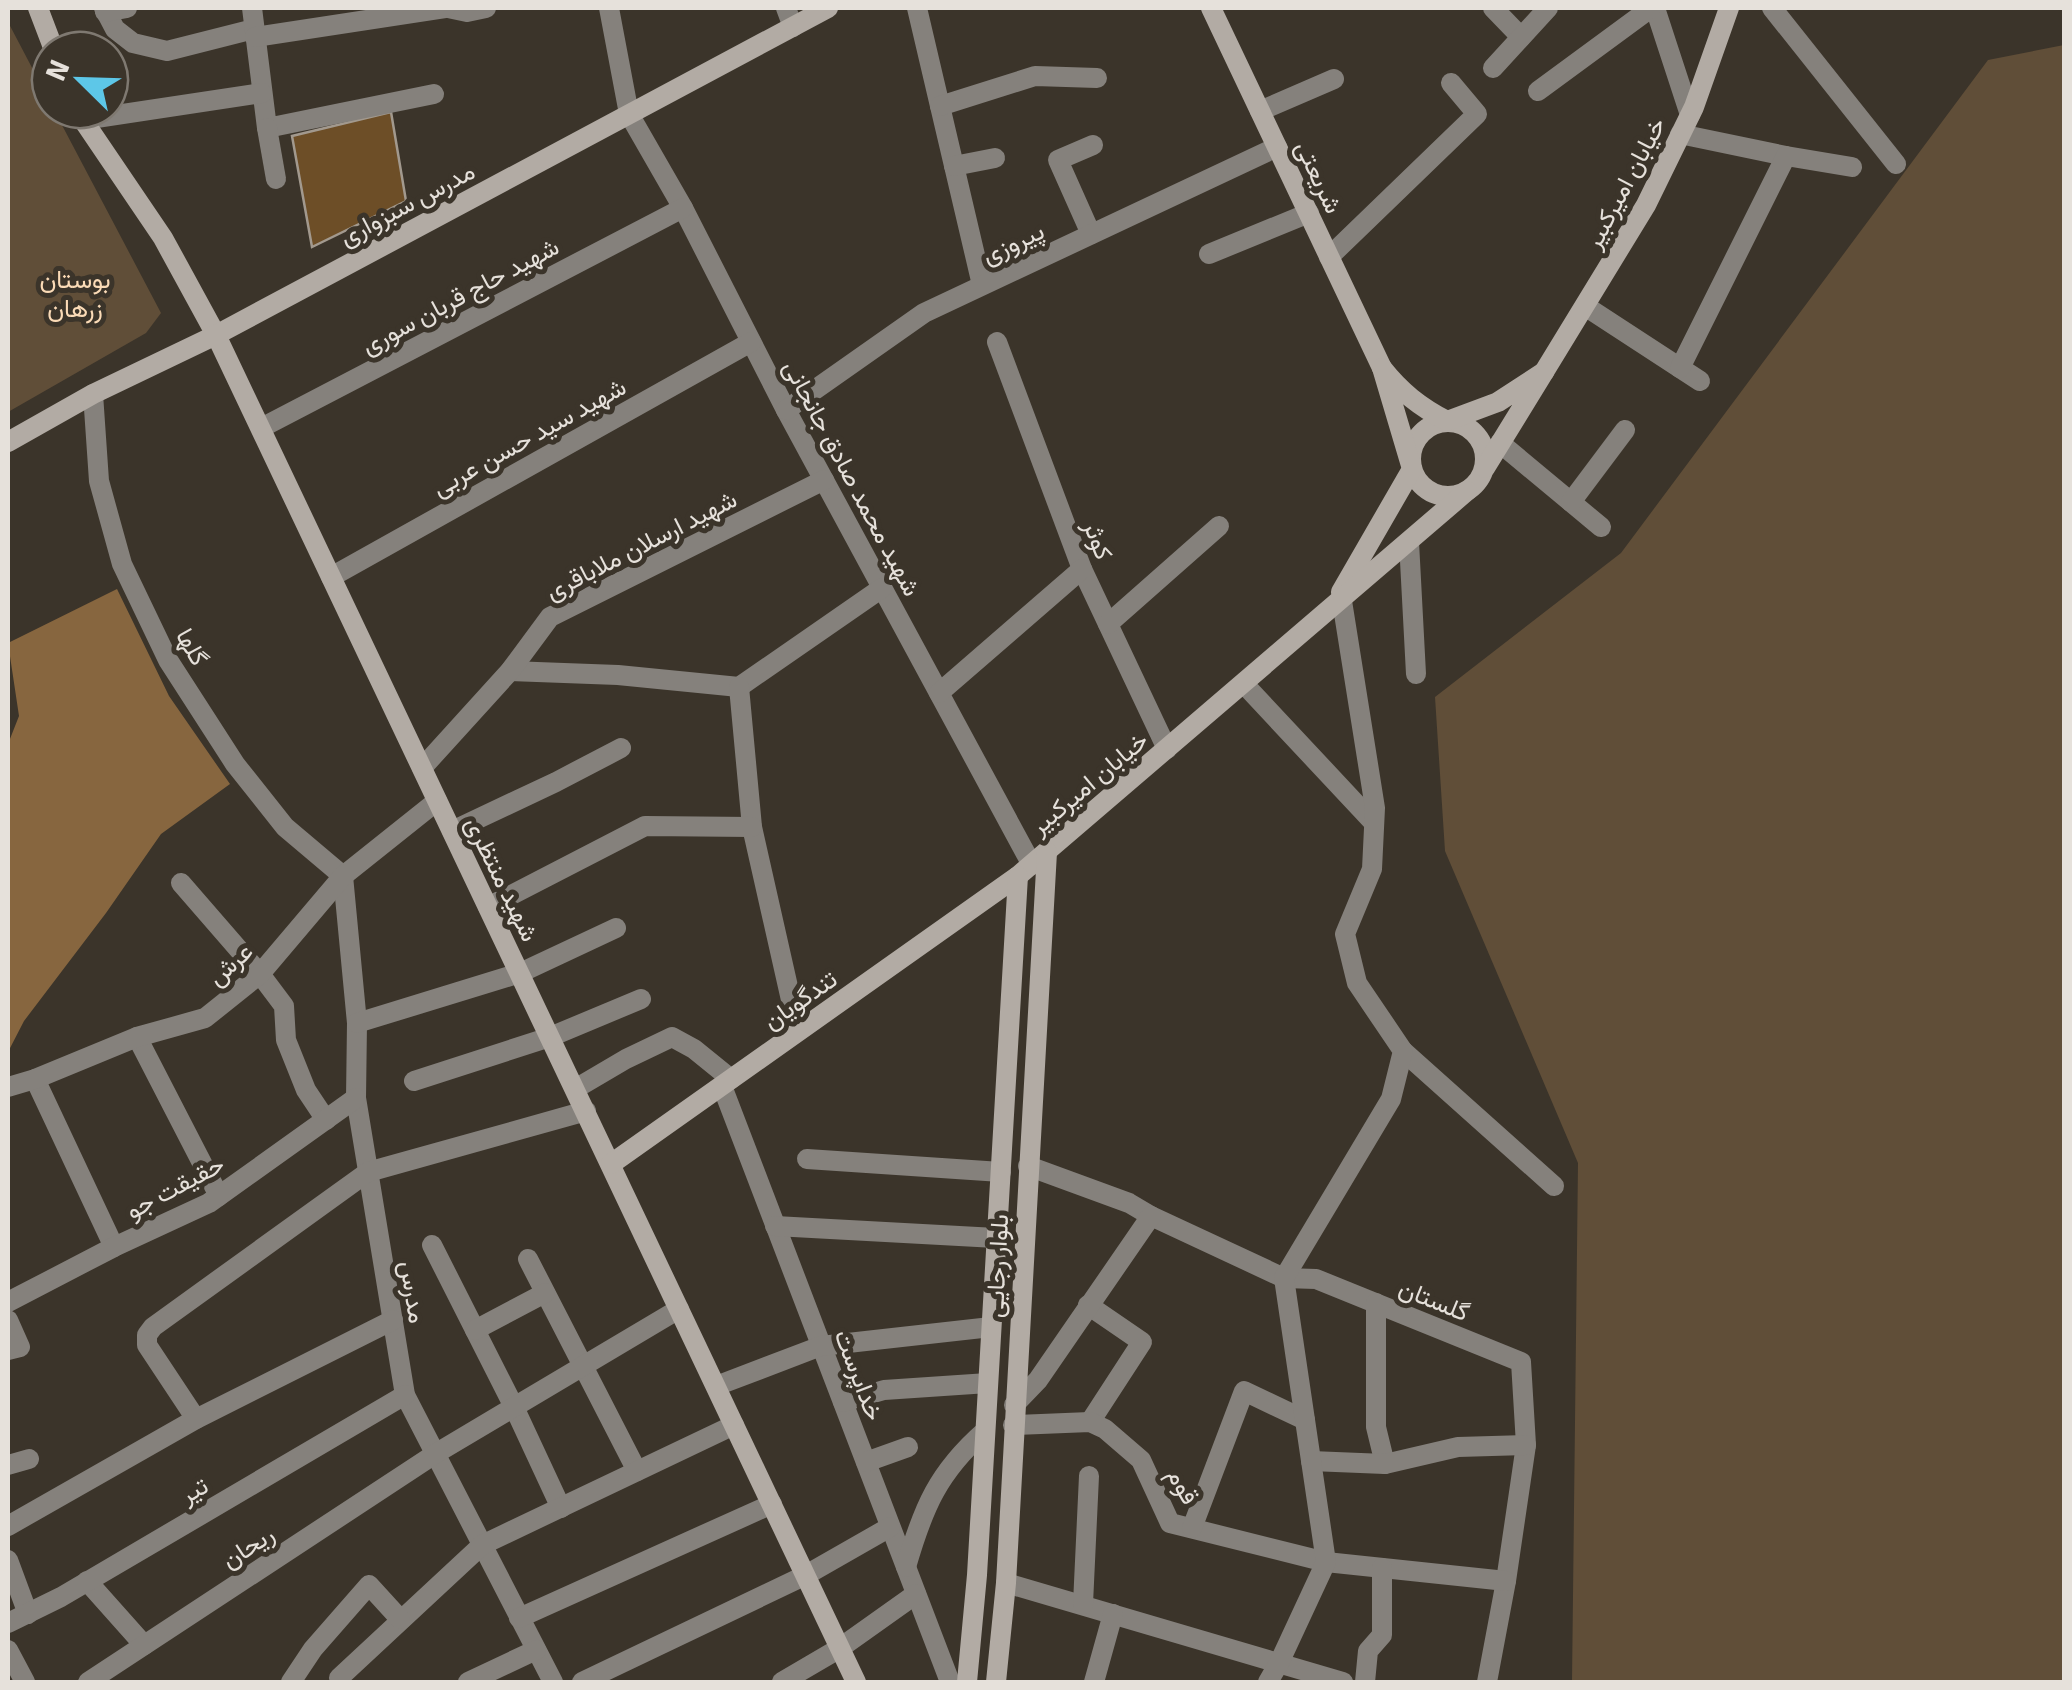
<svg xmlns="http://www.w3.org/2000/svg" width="2072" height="1690" viewBox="0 0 2072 1690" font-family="Signika,Vazirmatn,sans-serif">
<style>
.green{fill:#604e38}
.forest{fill:#87663f}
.building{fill:#6d4e27;stroke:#a2998e;stroke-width:2.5}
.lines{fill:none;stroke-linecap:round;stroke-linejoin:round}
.street{stroke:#85817c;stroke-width:20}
.secondary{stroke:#b2aba4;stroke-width:20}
.labels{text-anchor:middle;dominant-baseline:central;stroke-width:10;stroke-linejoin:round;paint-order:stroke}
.street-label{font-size:25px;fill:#e6e1db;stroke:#3b342a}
.park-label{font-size:25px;fill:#fbdbb7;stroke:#3b342a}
</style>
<rect width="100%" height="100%" fill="#3b342a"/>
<g class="green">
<path d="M 8,22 L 50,102 L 50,110 L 54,110 L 161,313 L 146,333 L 8,412 Z"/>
<path d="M 2064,45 L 2064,1682 L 1572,1682 L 1578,1163 L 1445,851 L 1435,697 L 1621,553 L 1988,60 Z"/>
</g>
<path class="forest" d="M 117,589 L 169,696 L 230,784 L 161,834 L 106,913 L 24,1021 L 8,1052 L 8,744 L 19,716 L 8,643 Z"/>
<path class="building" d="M 391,112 L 406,201 L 312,247 L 292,136 Z"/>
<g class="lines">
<g class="street">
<path d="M 104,8 L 115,29 L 133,43 L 167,51 L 254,29"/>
<path d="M 252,8 L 267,128 L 434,94"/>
<path d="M 448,8 L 467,12 L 486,8"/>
<path d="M 609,8 L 629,114 L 683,208 L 786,410 L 1032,865"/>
<path d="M 786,8 L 793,27"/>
<path d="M 917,8 L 982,285"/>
<path d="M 1493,8 L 1521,37"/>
<path d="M 1655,8 L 1690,115"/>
<path d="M 1772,8 L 1896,164"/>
<path d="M 105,12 L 127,8"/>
<path d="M 255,37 L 445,8"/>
<path d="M 1493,68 L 1548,8"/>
<path d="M 1538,91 L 1651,8"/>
<path d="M 940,106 L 1035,76 L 1097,78"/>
<path d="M 1260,111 L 1334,79"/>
<path d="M 83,120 L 262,93"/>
<path d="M 267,128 L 276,179"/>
<path d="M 1680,134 L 1786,156"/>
<path d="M 954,166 L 995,158"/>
<path d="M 1091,234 L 1058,160 L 1093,145"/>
<path d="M 1209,254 L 1309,213"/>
<path d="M 1329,257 L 1477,114 L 1451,83"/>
<path d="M 1585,306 L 1700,381"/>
<path d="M 997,342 L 1082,569 L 1167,749"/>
<path d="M 1680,368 L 1786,156 L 1852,167"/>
<path d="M 93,394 L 99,481 L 122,564 L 168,660 L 235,764 L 285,827 L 343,876 L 357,1023 L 356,1098 L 405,1395 L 553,1682"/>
<path d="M 786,410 L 924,313 L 1277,147"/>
<path d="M 261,428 L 683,208"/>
<path d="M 1500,443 L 1601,527"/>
<path d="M 1571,502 L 1625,430"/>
<path d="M 1409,542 L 1416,674"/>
<path d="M 331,577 L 751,342"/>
<path d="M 1108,624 L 1219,526"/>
<path d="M 510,671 L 618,675 L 739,687 L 882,588"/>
<path d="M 1244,684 L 1374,823"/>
<path d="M 739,687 L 752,827 L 798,1031"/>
<path d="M 939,693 L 1082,569"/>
<path d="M 422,768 L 510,671 L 550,617 L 824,480"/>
<path d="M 452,831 L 556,782 L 621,748"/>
<path d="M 181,883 L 260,974 L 284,1006 L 286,1040 L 306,1090 L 326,1120"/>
<path d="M 488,907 L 645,826 L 752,827"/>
<path d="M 357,1023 L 520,973 L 616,928"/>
<path d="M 137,1037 L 219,1196"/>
<path d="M 1403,1051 L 1554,1186"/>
<path d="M 35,1079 L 114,1247"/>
<path d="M 414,1081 L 550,1037 L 641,999"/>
<path d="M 722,1086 L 950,1682"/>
<path d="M 8,1087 L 35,1079 L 137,1037 L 205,1018 L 260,974 L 343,876 L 437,801"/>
<path d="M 575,1089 L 626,1059 L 672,1037 L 694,1049 L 731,1079"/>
<path d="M 807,1159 L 1001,1172"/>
<path d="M 1028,1166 L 1129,1203 L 1151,1216 L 1284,1278 L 1316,1279 L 1521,1362 L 1526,1445 L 1506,1581 L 1487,1682"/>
<path d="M 775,1226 L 996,1238"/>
<path d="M 432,1245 L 514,1407 L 561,1508"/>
<path d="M 528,1259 L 637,1471"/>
<path d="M 8,1302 L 114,1247 L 209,1203 L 356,1098"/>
<path d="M 1376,1303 L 1376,1427 L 1385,1464"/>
<path d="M 1088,1305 L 1142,1342 L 1090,1422"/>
<path d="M 8,1320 L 20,1347 L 8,1350"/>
<path d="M 475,1330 L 545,1293"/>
<path d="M 716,1386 L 821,1346 L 991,1327"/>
<path d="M 843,1402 L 884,1390 L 988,1383"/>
<path d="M 1014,1405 L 1038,1380 L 1151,1216"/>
<path d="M 196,1419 L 147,1345 L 147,1335 L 153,1327 L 368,1172 L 586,1111"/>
<path d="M 1013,1425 L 1090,1422 L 1105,1429 L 1141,1460 L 1170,1523 L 1326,1562 L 1506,1581"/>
<path d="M 1311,1461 L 1385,1464 L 1458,1447 L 1526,1445"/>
<path d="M 866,1462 L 908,1447"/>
<path d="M 8,1465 L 29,1459"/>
<path d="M 8,1526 L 196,1419 L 393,1320"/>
<path d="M 1192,1528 L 1244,1391 L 1305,1420"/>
<path d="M 8,1560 L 28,1614"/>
<path d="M 906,1567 C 923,1508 938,1472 985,1431"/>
<path d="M 87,1581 L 144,1645"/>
<path d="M 1006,1583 L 1343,1682"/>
<path d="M 1083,1604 L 1089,1476"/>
<path d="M 519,1618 L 772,1504"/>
<path d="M 8,1623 L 61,1597 L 405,1395"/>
<path d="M 8,1650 L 25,1682"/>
<path d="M 339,1678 L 482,1545 L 734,1425"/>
<path d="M 88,1682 L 435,1454 L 679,1309"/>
<path d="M 291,1682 L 313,1649 L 369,1585 L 400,1619"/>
<path d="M 468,1682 L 536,1650"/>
<path d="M 582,1682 L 806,1575 L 890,1527"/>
<path d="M 782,1682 L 840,1648 L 916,1594"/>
<path d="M 1094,1682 L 1113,1614"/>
<path d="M 1268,1682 L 1279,1663 L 1326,1562 L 1284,1278 L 1391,1099 L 1403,1051 L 1357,983 L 1345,934 L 1372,869 L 1375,808 L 1342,601"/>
<path d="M 1365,1682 L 1368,1651 L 1382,1635 L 1382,1568"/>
</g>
<g class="secondary">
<path d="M 38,8 L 54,50"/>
<path d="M 1211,8 L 1382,368"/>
<path d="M 79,110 L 83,120 L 163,238 L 216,335 L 856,1682"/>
<path d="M 1544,372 L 1646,205 L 1694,107 L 1729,8"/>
<circle cx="1448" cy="459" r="37"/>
<path d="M 8,442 L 93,394 L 216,335 L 828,8"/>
<path d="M 1341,592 L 1412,469 L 1382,368 C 1401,392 1420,407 1447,421 L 1498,402 L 1544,372 L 1485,468"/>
<path d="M 611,1164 L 1018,876 L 1467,491"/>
<path d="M 967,1682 L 977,1575 L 1018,876"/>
<path d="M 996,1682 L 1006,1583 L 1047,852"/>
</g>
</g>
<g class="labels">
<g class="street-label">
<text transform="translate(1319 177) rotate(65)">شریعتی</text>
<text transform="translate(1625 183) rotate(-62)">خیابان امیرکبیر</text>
<text transform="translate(407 204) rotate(-28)">مدرس سبزواری</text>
<text transform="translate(1013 243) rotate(-25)">پیروزی</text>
<text transform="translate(460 296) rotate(-28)">شهید حاج قربان سوری</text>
<text transform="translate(529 437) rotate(-29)">شهید سید حسن عربی</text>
<text transform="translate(852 478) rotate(62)">شهید محمد صادق جانجانی</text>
<text transform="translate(1098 540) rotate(69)">کوثر</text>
<text transform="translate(641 545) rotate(-27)">شهید ارسلان ملاباقری</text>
<text transform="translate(192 647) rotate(61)">گلها</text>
<text transform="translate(1089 783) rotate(-40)">خیابان امیرکبیر</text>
<text transform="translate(502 879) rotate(64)">شهید منتظری</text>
<text transform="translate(230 964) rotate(-42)">عرش</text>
<text transform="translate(800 1000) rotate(-35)">تندگویان</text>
<text transform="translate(175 1187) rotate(-28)">حقیقت جو</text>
<text transform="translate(997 1266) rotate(-87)">بلوار رجایی</text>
<text transform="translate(413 1292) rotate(81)">مدرس</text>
<text transform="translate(1434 1300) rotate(22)">گلستان</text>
<text transform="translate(859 1375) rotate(69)">خداپرست</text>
<text transform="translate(1183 1486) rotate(60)">قوم</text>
<text transform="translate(194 1490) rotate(-30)">تیر</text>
<text transform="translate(248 1547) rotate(-33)">ریحان</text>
</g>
<g class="park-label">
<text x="75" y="279">بوستان<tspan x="75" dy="29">زرهان</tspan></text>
</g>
</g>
<rect width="2072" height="1690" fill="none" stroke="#e6e1db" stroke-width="20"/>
<g transform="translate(80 80) rotate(293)"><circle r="48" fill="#3b342a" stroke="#7f7971" stroke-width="2.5"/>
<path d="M0-8L18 38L0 25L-18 38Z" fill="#5dc7e8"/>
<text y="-15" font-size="28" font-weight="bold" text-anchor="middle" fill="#e6e1db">N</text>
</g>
</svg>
